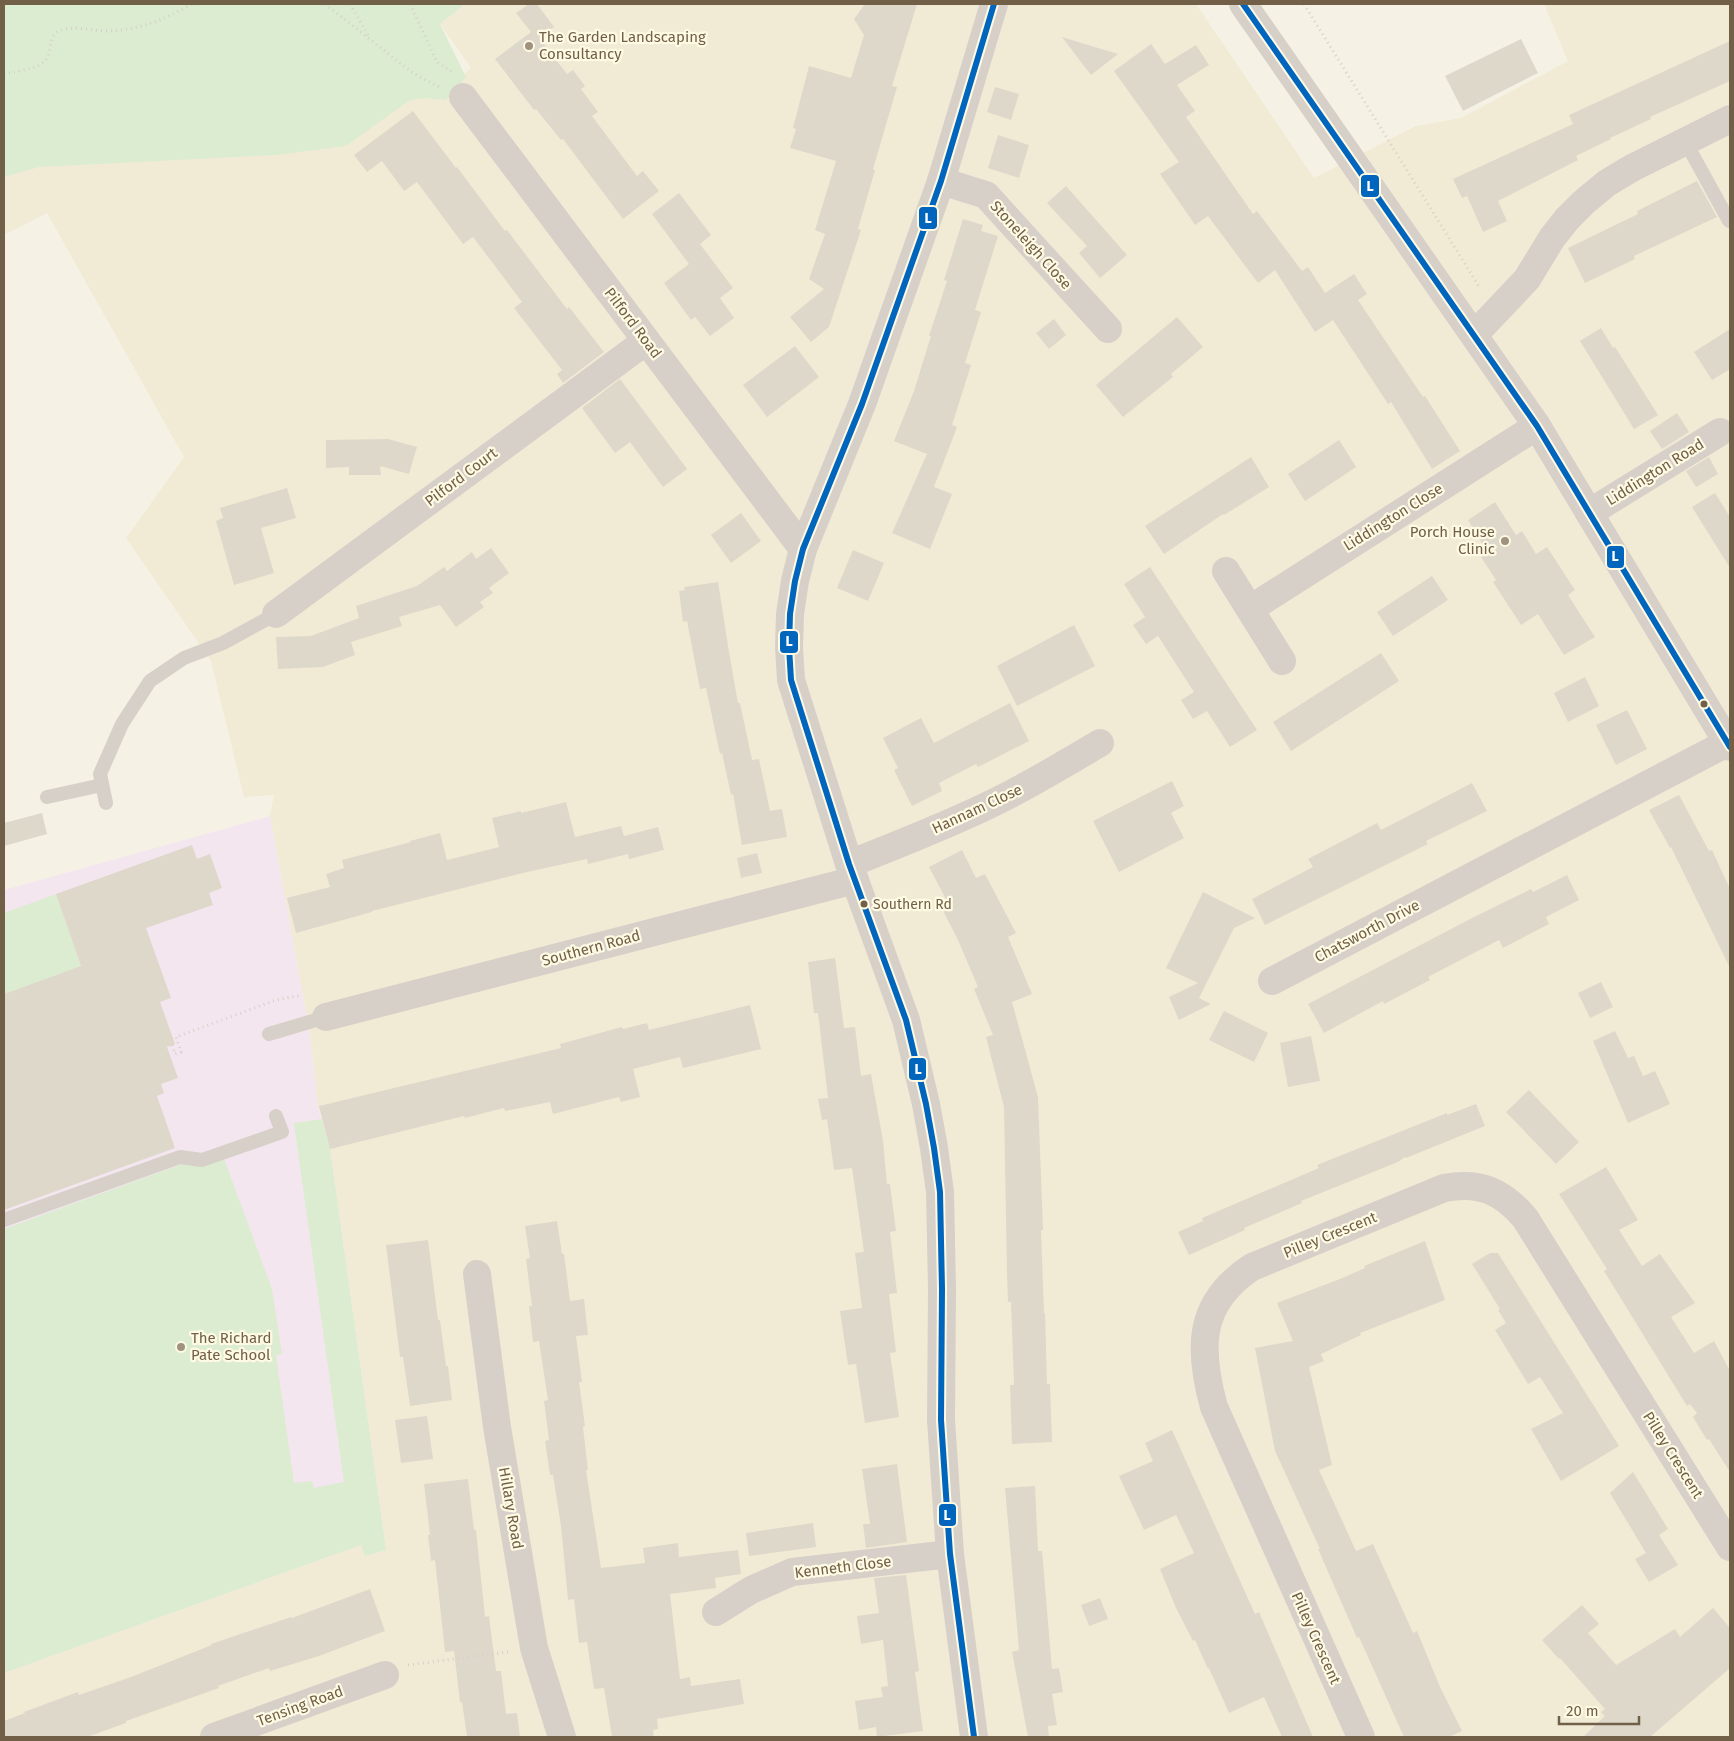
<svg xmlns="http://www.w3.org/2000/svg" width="1734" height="1741" viewBox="0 0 1734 1741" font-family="'Fira Sans',sans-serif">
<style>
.residential{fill:#f1ebd5}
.education{fill:#f4e6ef}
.green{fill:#dbecd0}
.building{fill:#ded8cb}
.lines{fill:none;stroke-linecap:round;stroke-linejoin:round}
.path{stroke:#d7d0c8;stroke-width:3;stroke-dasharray:1 4;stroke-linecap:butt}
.service{stroke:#d7d0c9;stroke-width:14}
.minor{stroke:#d7d0c9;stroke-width:28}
.tertiary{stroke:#d7d0c9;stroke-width:28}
.bus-1-casing{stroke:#fffae4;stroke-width:10}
.bus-1{stroke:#0065bd;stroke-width:6}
.poi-dot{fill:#9f927e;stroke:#fffae4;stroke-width:2}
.bus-dot{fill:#715f47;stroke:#fffae4;stroke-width:2}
.labels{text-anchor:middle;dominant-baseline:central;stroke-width:4.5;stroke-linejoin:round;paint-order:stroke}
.bus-label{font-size:14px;fill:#715f47;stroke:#fffae4;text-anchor:start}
.poi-label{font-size:15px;fill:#715f47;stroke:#fffae4;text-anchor:start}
.street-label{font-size:15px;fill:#715f47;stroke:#fffae4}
.line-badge{stroke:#fffae4;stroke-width:2}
.badge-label{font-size:14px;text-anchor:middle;font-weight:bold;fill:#fff}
</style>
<rect width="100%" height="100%" fill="#f5f2e5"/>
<path class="residential" d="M 465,4 L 1196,4 L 1314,178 L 1416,126 L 1461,118 L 1568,61 L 1544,4 L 1730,4 L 1730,1737 L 4,1737 L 4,1673 L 361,1545 L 365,1556 L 386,1550 L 330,1149 L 322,1119 L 318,1107 L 310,1034 L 270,816 L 274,795 L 244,797 L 211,661 L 126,538 L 184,457 L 47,213 L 4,235 L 4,83 L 456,81 L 471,68 L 440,24 Z"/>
<path class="education" d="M 270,816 L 310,1034 L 318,1107 L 322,1119 L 330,1149 L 386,1550 L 365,1556 L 361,1545 L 4,1673 L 4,890 Z"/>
<g class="green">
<path d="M 4,4 L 465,4 L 440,24 L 466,77 L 446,100 L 426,98 L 410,100 L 346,146 L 276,155 L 39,167 L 4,177 Z"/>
<path d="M 56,894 L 81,966 L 4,994 L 4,913 Z"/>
<path d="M 322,1119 L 330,1149 L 386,1550 L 365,1556 L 361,1545 L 4,1673 L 4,1229 L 185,1163 L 223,1156 L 272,1289 L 282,1354 L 276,1356 L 294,1483 L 312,1481 L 314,1488 L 344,1482 L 294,1123 Z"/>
</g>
<g class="building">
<path d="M 529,4 L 537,4 L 554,27 L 539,38 L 567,74 L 573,70 L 585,86 L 581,89 L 598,112 L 592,116 L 637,176 L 643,171 L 659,191 L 623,219 L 563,139 L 561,140 L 536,109 L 534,110 L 495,59 L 531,32 L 516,13 Z"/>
<path d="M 865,4 L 917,4 L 892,86 L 897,87 L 873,169 L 875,170 L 858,229 L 861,230 L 829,327 L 811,342 L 790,317 L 824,289 L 809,279 L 825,234 L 815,230 L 836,161 L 790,148 L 796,129 L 793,128 L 809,66 L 851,78 L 864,35 L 854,19 Z"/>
<path d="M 1062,37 L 1118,54 L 1091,75 Z"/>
<path d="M 1521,39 L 1538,73 L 1463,111 L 1445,76 Z"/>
<path d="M 1730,41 L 1730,81 L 1650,117 L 1651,119 L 1610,138 L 1611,139 L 1576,156 L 1578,160 L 1498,201 L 1507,221 L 1483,232 L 1467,196 L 1462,198 L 1453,179 L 1573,124 L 1569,115 Z"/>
<path d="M 1151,44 L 1165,64 L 1196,45 L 1209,65 L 1177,85 L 1195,111 L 1186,117 L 1253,214 L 1257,211 L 1302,271 L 1308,267 L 1325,293 L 1354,274 L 1367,294 L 1358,300 L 1423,397 L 1425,396 L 1460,451 L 1432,469 L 1391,402 L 1388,404 L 1333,320 L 1315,332 L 1275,270 L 1258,283 L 1208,216 L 1195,225 L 1160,174 L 1179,162 L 1114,71 Z"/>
<path d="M 995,87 L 1019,94 L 1011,120 L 987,112 Z"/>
<path d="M 413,111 L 456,168 L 457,167 L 505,231 L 507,230 L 567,309 L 569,307 L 604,352 L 563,383 L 557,374 L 562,370 L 514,308 L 522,302 L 473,237 L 463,244 L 417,182 L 404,191 L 382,161 L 367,172 L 354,155 Z"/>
<path d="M 998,135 L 1029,145 L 1019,178 L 988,168 Z"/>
<path d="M 1697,181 L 1717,217 L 1634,256 L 1635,259 L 1585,283 L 1568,248 L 1638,214 L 1637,211 Z"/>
<path d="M 1066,186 L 1127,255 L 1100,278 L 1079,253 L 1087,246 L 1047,203 Z"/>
<path d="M 679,193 L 711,235 L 700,244 L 733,288 L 720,298 L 734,318 L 710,336 L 695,317 L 691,320 L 664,283 L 689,264 L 652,214 Z"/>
<path d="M 963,219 L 983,225 L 981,231 L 998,236 L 975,310 L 981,312 L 965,363 L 971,365 L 952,425 L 957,427 L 934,487 L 952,494 L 930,549 L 892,533 L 927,454 L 894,441 L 914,391 L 931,336 L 929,336 L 947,281 L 944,280 Z"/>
<path d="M 1177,317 L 1203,347 L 1171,374 L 1173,377 L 1123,417 L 1096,385 Z"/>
<path d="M 1054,319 L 1066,335 L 1049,349 L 1036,333 Z"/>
<path d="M 1601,328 L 1613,348 L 1615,347 L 1658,415 L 1634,429 L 1580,341 Z"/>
<path d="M 1730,329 L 1730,369 L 1712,380 L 1694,352 Z"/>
<path d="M 795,346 L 819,377 L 767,417 L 743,385 Z"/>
<path d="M 620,379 L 687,469 L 663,487 L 630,442 L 615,453 L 582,408 Z"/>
<path d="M 1677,413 L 1689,432 L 1662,449 L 1650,431 Z"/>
<path d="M 388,439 L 417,447 L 409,474 L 380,466 L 381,475 L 349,475 L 349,467 L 326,468 L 326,440 Z"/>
<path d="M 1339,440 L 1356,467 L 1305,501 L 1288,474 Z"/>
<path d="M 1251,457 L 1269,487 L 1224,515 L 1223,514 L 1164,554 L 1145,526 Z"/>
<path d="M 1709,457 L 1718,474 L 1696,487 L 1686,471 Z"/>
<path d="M 287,488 L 296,518 L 261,528 L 274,573 L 234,585 L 216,521 L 223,518 L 220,508 Z"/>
<path d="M 1715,493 L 1730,517 L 1730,568 L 1692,507 Z"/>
<path d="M 1495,502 L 1516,535 L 1522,531 L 1536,554 L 1547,547 L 1575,590 L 1568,595 L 1595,637 L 1564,655 L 1538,614 L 1521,625 L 1493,582 L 1496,580 L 1481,557 L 1488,553 L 1468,520 Z"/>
<path d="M 741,513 L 761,541 L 731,563 L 711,535 Z"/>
<path d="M 491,548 L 509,573 L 489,588 L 493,593 L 480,602 L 484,607 L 456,627 L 440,605 L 399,617 L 402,626 L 351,642 L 355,655 L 323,667 L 278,669 L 276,637 L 311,636 L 359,618 L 356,606 L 417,586 L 444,567 L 447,571 L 472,552 L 476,559 Z"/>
<path d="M 853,550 L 884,563 L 868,601 L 837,588 Z"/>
<path d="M 1150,567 L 1257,730 L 1230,747 L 1207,711 L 1193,719 L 1181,700 L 1194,692 L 1158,636 L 1146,644 L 1133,625 L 1145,617 L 1124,584 Z"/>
<path d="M 1432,576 L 1448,600 L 1393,636 L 1377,612 Z"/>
<path d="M 718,582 L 730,658 L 738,703 L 740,703 L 752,760 L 759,759 L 770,811 L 782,809 L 787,837 L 742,845 L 733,794 L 731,795 L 722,753 L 720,754 L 706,688 L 700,689 L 687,621 L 683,622 L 679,591 L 685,590 L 684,587 Z"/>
<path d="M 1074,625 L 1095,666 L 1017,706 L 997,666 Z"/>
<path d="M 1381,653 L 1399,681 L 1291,751 L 1273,722 Z"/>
<path d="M 1585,677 L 1599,706 L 1568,722 L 1554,693 Z"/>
<path d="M 1010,703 L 1029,741 L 978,767 L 976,764 L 939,783 L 942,791 L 912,806 L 894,770 L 898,768 L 883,738 L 921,718 L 934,743 Z"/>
<path d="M 1627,710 L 1647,749 L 1616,765 L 1596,725 Z"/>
<path d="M 1172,781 L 1184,806 L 1171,813 L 1184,838 L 1119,872 L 1093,821 Z"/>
<path d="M 1472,783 L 1487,811 L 1426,841 L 1428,844 L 1265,925 L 1252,899 L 1313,867 L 1308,859 L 1377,823 L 1381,830 Z"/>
<path d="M 1679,795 L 1709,851 L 1712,850 L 1730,889 L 1730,968 L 1671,847 L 1670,848 L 1649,810 Z"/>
<path d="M 566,802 L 575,837 L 621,826 L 624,836 L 658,827 L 664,850 L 629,859 L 627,851 L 628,854 L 588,864 L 587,859 L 527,872 L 372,911 L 372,912 L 296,933 L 287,898 L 330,887 L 326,874 L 344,868 L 342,860 L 411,842 L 410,841 L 440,833 L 447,860 L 499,847 L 492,818 L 521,811 L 521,813 Z"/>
<path d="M 42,813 L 47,834 L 4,846 L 4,823 Z"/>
<path d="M 192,845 L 197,859 L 210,854 L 222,888 L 209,893 L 213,905 L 146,928 L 171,998 L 160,1002 L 175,1044 L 167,1047 L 178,1078 L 161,1084 L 164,1093 L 157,1096 L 175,1148 L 4,1210 L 4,994 L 81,966 L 56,894 Z"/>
<path d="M 962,850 L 976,878 L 985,874 L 1016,933 L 1008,937 L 1032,994 L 1012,1002 L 1038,1097 L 1043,1230 L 1041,1230 L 1044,1313 L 1045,1313 L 1047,1384 L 1050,1384 L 1052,1442 L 1012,1444 L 1010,1385 L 1014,1385 L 1011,1302 L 1008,1302 L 1007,1274 L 1004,1107 L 986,1037 L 993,1035 L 974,989 L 978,987 L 958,940 L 941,907 L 948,903 L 929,867 Z"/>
<path d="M 757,853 L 762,873 L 741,878 L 737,858 Z"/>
<path d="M 1567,875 L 1579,900 L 1546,917 L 1549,924 L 1503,948 L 1499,940 L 1428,977 L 1430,980 L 1384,1004 L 1383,1001 L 1324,1033 L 1308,1004 L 1472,918 L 1531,889 L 1533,892 Z"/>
<path d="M 1203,892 L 1255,918 L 1234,928 L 1199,998 L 1211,1004 L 1179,1020 L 1169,997 L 1198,983 L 1166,968 Z"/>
<path d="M 835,958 L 844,1028 L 855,1027 L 861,1076 L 871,1074 L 883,1141 L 887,1184 L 890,1184 L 896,1231 L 890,1232 L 897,1293 L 889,1294 L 896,1352 L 890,1353 L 899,1417 L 865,1423 L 856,1364 L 848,1365 L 840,1311 L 862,1308 L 855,1253 L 864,1252 L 852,1168 L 834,1170 L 827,1119 L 822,1120 L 818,1099 L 828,1098 L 818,1013 L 814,1013 L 808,962 Z"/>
<path d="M 1601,982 L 1613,1007 L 1590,1018 L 1578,993 Z"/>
<path d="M 750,1005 L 761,1049 L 683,1068 L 680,1057 L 633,1069 L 640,1097 L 621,1102 L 619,1097 L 553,1114 L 550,1102 L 505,1111 L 504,1108 L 465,1118 L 464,1116 L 330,1149 L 319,1106 L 561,1048 L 560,1044 L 622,1027 L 623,1029 L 647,1023 L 649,1030 Z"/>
<path d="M 1224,1011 L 1268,1033 L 1254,1062 L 1209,1040 Z"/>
<path d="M 1615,1031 L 1628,1058 L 1634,1056 L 1643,1076 L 1655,1071 L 1670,1104 L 1628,1123 L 1593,1041 Z"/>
<path d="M 1311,1036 L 1320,1081 L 1288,1087 L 1280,1043 Z"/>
<path d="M 1529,1090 L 1579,1142 L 1556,1164 L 1506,1112 Z"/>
<path d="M 1476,1104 L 1485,1126 L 1406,1158 L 1405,1157 L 1398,1162 L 1301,1201 L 1302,1203 L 1244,1228 L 1245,1230 L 1189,1255 L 1178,1232 L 1203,1221 L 1202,1218 L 1319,1168 L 1317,1165 L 1447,1113 L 1447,1115 Z"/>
<path d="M 1606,1167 L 1638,1220 L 1619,1230 L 1642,1266 L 1660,1254 L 1695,1303 L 1671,1317 L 1694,1353 L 1714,1341 L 1730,1371 L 1730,1472 L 1709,1439 L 1707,1440 L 1693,1417 L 1697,1413 L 1690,1404 L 1687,1406 L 1604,1271 L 1607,1269 L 1559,1194 Z"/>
<path d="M 557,1221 L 562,1254 L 564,1254 L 570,1301 L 584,1299 L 588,1335 L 576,1336 L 582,1382 L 579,1382 L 585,1426 L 583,1427 L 588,1470 L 586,1470 L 601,1568 L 645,1563 L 643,1548 L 678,1543 L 679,1557 L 738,1550 L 741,1574 L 715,1578 L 716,1588 L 670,1594 L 680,1679 L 690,1677 L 691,1686 L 740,1679 L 744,1704 L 657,1719 L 658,1729 L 653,1730 L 654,1737 L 612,1737 L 604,1688 L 594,1689 L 587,1642 L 579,1643 L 574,1599 L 568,1600 L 561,1526 L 553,1475 L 550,1475 L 545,1441 L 549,1440 L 544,1401 L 548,1400 L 539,1341 L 533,1342 L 529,1306 L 532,1306 L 526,1259 L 530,1258 L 525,1226 Z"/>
<path d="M 428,1240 L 438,1320 L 440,1320 L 446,1366 L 448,1366 L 452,1400 L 410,1406 L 403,1357 L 400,1357 L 386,1245 Z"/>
<path d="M 1425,1241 L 1445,1300 L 1360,1333 L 1361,1335 L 1321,1354 L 1324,1361 L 1309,1367 L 1332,1465 L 1319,1470 L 1356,1551 L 1373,1544 L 1413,1633 L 1417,1631 L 1440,1687 L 1462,1731 L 1449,1737 L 1404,1737 L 1359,1637 L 1357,1638 L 1318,1549 L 1320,1549 L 1275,1451 L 1255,1348 L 1293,1341 L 1277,1303 L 1340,1279 L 1365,1268 L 1364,1266 Z"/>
<path d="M 1490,1253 L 1498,1253 L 1619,1446 L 1561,1481 L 1531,1429 L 1563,1413 L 1540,1377 L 1528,1384 L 1495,1330 L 1506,1323 L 1498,1310 L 1500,1309 L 1472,1264 Z"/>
<path d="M 427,1416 L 433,1459 L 401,1463 L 395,1420 Z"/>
<path d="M 1172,1430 L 1255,1614 L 1259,1612 L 1313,1737 L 1282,1737 L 1264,1697 L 1229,1713 L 1209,1668 L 1208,1669 L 1195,1640 L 1193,1641 L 1176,1608 L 1160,1569 L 1194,1553 L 1176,1515 L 1144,1530 L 1119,1476 L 1153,1461 L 1145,1443 Z"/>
<path d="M 897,1464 L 907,1542 L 866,1548 L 863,1524 L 870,1524 L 862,1469 Z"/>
<path d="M 1633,1472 L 1668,1529 L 1659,1535 L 1678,1565 L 1649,1582 L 1635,1559 L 1646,1553 L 1610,1493 Z"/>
<path d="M 468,1479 L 474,1530 L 476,1530 L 485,1617 L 489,1616 L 496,1671 L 501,1671 L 506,1714 L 517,1713 L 520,1737 L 467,1737 L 462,1702 L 460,1702 L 454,1651 L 445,1652 L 435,1560 L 431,1561 L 428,1535 L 430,1535 L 424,1484 Z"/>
<path d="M 1035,1486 L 1038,1551 L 1042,1551 L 1052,1669 L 1059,1668 L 1063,1692 L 1052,1694 L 1057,1725 L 1048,1726 L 1049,1737 L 1028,1737 L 1012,1652 L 1019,1650 L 1005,1488 Z"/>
<path d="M 813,1523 L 816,1547 L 749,1556 L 746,1533 Z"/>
<path d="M 906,1575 L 919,1671 L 915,1672 L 923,1731 L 877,1737 L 876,1727 L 859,1730 L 855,1701 L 883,1697 L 881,1687 L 888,1686 L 883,1640 L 861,1644 L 857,1616 L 879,1613 L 874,1578 Z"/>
<path d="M 370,1589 L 385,1631 L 319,1656 L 270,1671 L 269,1668 L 218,1686 L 219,1688 L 126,1721 L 126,1723 L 87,1737 L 4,1737 L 4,1721 L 25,1713 L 24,1712 L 78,1692 L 79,1695 L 131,1677 L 212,1645 L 211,1644 L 291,1617 L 292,1618 Z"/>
<path d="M 1100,1598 L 1108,1619 L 1089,1626 L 1081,1605 Z"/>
<path d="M 1582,1605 L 1599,1624 L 1588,1633 L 1616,1665 L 1675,1629 L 1680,1637 L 1713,1608 L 1730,1628 L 1730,1668 L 1650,1737 L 1583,1737 L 1605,1716 L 1601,1712 L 1605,1709 L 1560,1658 L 1559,1659 L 1542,1640 Z"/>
</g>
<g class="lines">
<g class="path">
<path d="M 325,4 L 413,73 L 439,87"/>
<path d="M 350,4 L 369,37"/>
<path d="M 410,4 L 437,62 L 454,73"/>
<path d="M 1304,4 L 1480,288"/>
<path d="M 4,74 C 14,72 36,69 44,62 C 53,53 47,37 59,31 C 70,25 95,31 109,31 C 143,29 163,20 192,4"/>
<path d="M 172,1045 L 175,1054 L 181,1052 L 176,1037 L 276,1000 L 302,995"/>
<path d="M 408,1665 L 508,1652"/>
</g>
<g class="service">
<path d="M 1685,141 L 1729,221"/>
<path d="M 47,797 L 102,785"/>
<path d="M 106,803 L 100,774 L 122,724 L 150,681 L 184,658 L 223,643 L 276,614"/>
<path d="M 269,1034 L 326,1017"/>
<path d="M 4,1220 L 180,1157 L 202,1160 L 282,1132 L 276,1116"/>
</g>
<g class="minor">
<path d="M 463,97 L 803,549"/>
<path d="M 941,181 L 986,195 L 1108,329"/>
<path d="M 1474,335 L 1527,279 L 1552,238 L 1567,219 L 1584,202 L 1607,183 L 1632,168 L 1730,119"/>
<path d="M 1589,513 L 1720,432"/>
<path d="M 1226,571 L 1282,661"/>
<path d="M 1250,609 L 1537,426"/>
<path d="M 276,614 L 646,341"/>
<path d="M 849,864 C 899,844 949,825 997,801 C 1032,784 1066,763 1100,743"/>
<path d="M 1272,981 L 1727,743"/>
<path d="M 326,1017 L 855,880"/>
<path d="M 477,1274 L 497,1427 L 534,1648 L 562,1737"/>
<path d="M 716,1612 L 751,1590 L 792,1572 L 950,1554"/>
<path d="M 214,1737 L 385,1675"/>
<path d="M 1361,1737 L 1214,1407 C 1198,1349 1197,1303 1252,1267 L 1444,1188 C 1479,1181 1502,1191 1525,1218 L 1730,1547"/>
</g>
<g class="tertiary">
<path d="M 1243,4 L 1537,426 L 1730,747"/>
<path d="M 974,1737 L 950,1554 L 941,1420 L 942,1289 L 940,1192 L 934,1148 L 926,1104 L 906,1020 L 849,864 L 791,680 L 789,647 L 790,614 L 795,581 L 803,549 L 862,404 L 941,181 L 994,4"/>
</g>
<defs>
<g id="bus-1">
<path d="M 1243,4 L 1537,426 L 1730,747"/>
<path d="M 974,1737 L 950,1554 L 941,1420 L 942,1289 L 940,1192 L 934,1148 L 926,1104 L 906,1020 L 849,864 L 791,680 L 789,647 L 790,614 L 795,581 L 803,549 L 862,404 L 941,181 L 994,4"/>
</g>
</defs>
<use href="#bus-1" class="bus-1-casing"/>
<use href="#bus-1" class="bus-1"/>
</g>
<g class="poi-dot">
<circle cx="529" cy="46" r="5"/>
<circle cx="1505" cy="541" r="5"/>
<circle cx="181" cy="1347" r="5"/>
</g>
<g class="bus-dot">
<circle cx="1704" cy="704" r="4.5"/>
<circle cx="864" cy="904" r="4.5"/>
</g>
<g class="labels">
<g class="bus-label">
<text x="873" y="904">Southern Rd</text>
</g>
<g class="poi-label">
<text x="539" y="37">The Garden Landscaping<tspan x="539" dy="17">Consultancy</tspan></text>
<text x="1495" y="532" text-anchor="end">Porch House<tspan x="1495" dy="17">Clinic</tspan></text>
<text x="191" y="1338">The Richard<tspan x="191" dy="17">Pate School</tspan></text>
</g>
<g class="street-label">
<text transform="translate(1031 245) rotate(48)">Stoneleigh Close</text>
<text transform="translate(633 323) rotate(53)">Pilford Road</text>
<text transform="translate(1655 472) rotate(-32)">Liddington Road</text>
<text transform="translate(461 477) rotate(-37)">Pilford Court</text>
<text transform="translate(1393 517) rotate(-32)">Liddington Close</text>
<text transform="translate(977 809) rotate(-25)">Hannam Close</text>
<text transform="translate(1367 931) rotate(-28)">Chatsworth Drive</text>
<text transform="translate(591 948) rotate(-15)">Southern Road</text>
<text transform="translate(1330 1235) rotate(-22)">Pilley Crescent</text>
<text transform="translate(1673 1455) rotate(58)">Pilley Crescent</text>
<text transform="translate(511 1508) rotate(80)">Hillary Road</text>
<text transform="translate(843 1567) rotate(-7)">Kenneth Close</text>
<text transform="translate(1316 1638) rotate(66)">Pilley Crescent</text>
<text transform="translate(300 1706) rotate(-20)">Tensing Road</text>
</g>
</g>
<g class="line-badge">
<rect x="1360" y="174" width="20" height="24" rx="5" fill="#0065bd"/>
<rect x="918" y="206" width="20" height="24" rx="5" fill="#0065bd"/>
<rect x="1606" y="545" width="19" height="24" rx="5" fill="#0065bd"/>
<rect x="779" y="630" width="20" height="24" rx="5" fill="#0065bd"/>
<rect x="908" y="1057" width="19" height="24" rx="5" fill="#0065bd"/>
<rect x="938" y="1503" width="19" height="24" rx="5" fill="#0065bd"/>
</g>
<g class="badge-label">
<text x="1370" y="191">L</text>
<text x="928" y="223">L</text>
<text x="1615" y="561">L</text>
<text x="789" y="646">L</text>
<text x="918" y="1074">L</text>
<text x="947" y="1520">L</text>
</g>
<rect width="1734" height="1741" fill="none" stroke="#715f47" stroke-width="10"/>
<path d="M1559 1716v8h80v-8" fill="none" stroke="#715f47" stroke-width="2.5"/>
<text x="1566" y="1716" font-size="15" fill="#715f47" stroke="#fffae4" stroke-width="4" paint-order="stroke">20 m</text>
</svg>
